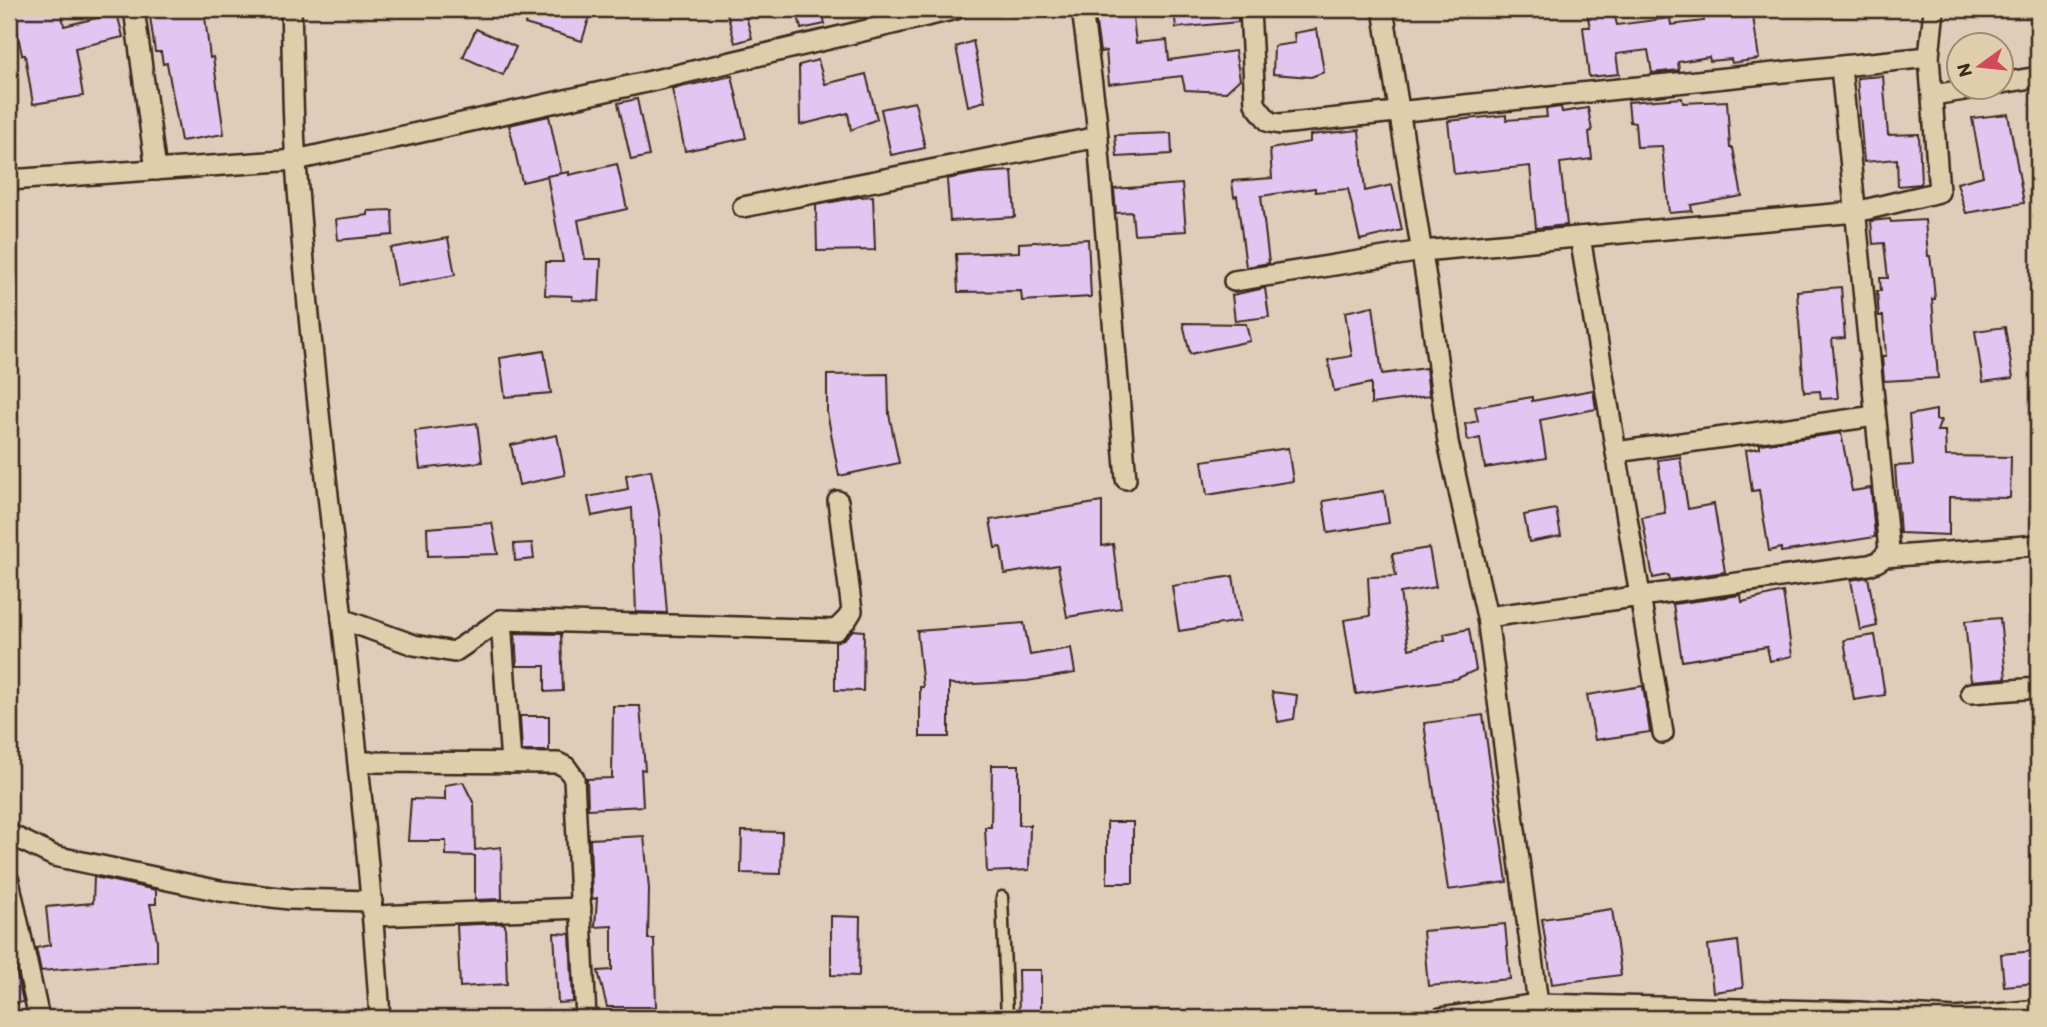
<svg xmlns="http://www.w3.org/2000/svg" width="2047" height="1027" viewBox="0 0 2047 1027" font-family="Itim,sans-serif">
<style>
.building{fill:#e4c4f0;stroke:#3b2a1e;stroke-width:2}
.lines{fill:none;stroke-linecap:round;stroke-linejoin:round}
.lane-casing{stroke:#3b2a1e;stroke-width:15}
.street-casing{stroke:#3b2a1e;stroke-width:24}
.lane{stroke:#e0cdab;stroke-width:10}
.street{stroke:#e0cdab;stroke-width:19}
</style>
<rect width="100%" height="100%" fill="#e1cbb9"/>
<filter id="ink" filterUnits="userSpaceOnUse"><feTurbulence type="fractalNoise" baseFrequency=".0143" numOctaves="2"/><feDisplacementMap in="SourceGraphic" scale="14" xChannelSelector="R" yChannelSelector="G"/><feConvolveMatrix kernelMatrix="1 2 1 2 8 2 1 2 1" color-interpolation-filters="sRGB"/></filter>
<g filter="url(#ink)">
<g class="building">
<path d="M 24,9 L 61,9 L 64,26 L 117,13 L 123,37 L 75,48 L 83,96 L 33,104 L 25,55 L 22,55 L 13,11 Z"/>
<path d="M 149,9 L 204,9 L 210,58 L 213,57 L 224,134 L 181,141 L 167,63 L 163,64 L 161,52 L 155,52 Z"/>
<path d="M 529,9 L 592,9 L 582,41 L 525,24 Z"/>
<path d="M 726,9 L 744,9 L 752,38 L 735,43 Z"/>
<path d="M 797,9 L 822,9 L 825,24 L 801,29 Z"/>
<path d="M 1094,9 L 1132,9 L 1136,43 L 1167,40 L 1169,60 L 1235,51 L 1240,79 L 1226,92 L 1185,90 L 1182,76 L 1109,84 L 1106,51 L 1100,52 Z"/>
<path d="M 1174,9 L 1238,9 L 1238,22 L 1176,28 Z"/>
<path d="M 1586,9 L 1613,9 L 1617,25 L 1670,18 L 1671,25 L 1704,21 L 1702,9 L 1752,9 L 1759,59 L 1732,63 L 1731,59 L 1710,61 L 1709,57 L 1678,62 L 1679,70 L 1652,73 L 1648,50 L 1616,54 L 1619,74 L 1589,77 L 1583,27 L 1590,27 Z"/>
<path d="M 476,29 L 516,47 L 503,75 L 463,57 Z"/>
<path d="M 1317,29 L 1324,72 L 1311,77 L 1273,74 L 1274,46 L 1295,43 L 1294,33 Z"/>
<path d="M 973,41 L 985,101 L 968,106 L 956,47 Z"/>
<path d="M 818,60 L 825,84 L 866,74 L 877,119 L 851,130 L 848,113 L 800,125 L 799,65 Z"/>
<path d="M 732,76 L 746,138 L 685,151 L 672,89 Z"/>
<path d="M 1883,76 L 1888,135 L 1919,134 L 1921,184 L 1898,186 L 1897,159 L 1864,162 L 1857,78 Z"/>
<path d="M 1682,98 L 1683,103 L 1727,101 L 1730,148 L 1733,148 L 1742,196 L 1691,205 L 1692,211 L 1669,213 L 1662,146 L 1637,147 L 1635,123 L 1630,122 L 1628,102 Z"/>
<path d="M 637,99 L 649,156 L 631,160 L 618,103 Z"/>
<path d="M 915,102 L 925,148 L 891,155 L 881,109 Z"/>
<path d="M 1561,107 L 1562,112 L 1588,108 L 1592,131 L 1589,132 L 1592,159 L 1560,163 L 1567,225 L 1536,228 L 1530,166 L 1454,174 L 1448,121 L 1506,115 L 1506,120 L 1547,117 L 1546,109 Z"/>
<path d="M 2008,114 L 2024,203 L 1966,213 L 1957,183 L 1983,176 L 1972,118 Z"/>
<path d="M 549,116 L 561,173 L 522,182 L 509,125 Z"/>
<path d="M 1359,130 L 1365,191 L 1392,185 L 1402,230 L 1360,240 L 1348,189 L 1315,192 L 1315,188 L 1261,196 L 1269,263 L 1246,267 L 1237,196 L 1234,197 L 1232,181 L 1272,178 L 1270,149 L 1310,142 L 1310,135 Z"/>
<path d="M 1171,133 L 1172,154 L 1117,157 L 1115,135 Z"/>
<path d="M 617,164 L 627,209 L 578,220 L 585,259 L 601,259 L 599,301 L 572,300 L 572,296 L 545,295 L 546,262 L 563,262 L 547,176 L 569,172 L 569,175 Z"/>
<path d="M 1012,171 L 1015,217 L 950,221 L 947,179 L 979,173 Z"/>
<path d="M 1182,184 L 1186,231 L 1134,234 L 1132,212 L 1116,213 L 1114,189 Z"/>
<path d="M 873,196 L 875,250 L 817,251 L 816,205 L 859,197 Z"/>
<path d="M 392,210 L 393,235 L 338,240 L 336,219 L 368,215 L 368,211 Z"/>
<path d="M 1890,219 L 1891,222 L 1925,220 L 1928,256 L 1930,256 L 1933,277 L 1935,299 L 1932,299 L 1938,378 L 1884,381 L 1882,356 L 1886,356 L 1883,316 L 1879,316 L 1877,291 L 1881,291 L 1880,278 L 1888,278 L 1884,243 L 1873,244 L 1871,221 Z"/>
<path d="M 448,238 L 455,275 L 397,286 L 390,248 Z"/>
<path d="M 1088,239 L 1091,297 L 1022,301 L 1021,291 L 958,292 L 956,254 L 1019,252 L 1019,243 Z"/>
<path d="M 1841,287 L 1845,338 L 1832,339 L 1838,398 L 1821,399 L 1820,391 L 1804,392 L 1797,291 Z"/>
<path d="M 1265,288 L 1269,317 L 1235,321 L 1232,295 Z"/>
<path d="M 1373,306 L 1382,374 L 1426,368 L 1429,396 L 1371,404 L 1371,383 L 1334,391 L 1328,360 L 1352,356 L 1345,312 Z"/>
<path d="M 1183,323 L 1246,324 L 1250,341 L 1190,354 Z"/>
<path d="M 2005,327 L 2013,378 L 1983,382 L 1975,331 Z"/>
<path d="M 544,351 L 551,393 L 505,397 L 500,358 Z"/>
<path d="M 888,374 L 889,414 L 899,463 L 839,476 L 827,412 L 827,375 Z"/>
<path d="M 1593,390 L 1596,409 L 1540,420 L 1546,458 L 1485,468 L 1480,438 L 1468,441 L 1465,424 L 1478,421 L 1475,407 L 1532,397 L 1532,401 Z"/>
<path d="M 1936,410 L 1936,420 L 1941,420 L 1937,431 L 1945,431 L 1946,456 L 2011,457 L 2010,498 L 1949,497 L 1949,535 L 1900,533 L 1895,466 L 1913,465 L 1909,415 Z"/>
<path d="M 477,423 L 482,462 L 420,469 L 415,431 Z"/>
<path d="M 1841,433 L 1852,491 L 1871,488 L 1875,537 L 1781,552 L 1781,548 L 1769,551 L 1759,490 L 1752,491 L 1746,450 L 1760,448 L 1760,444 Z"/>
<path d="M 557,435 L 565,475 L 519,485 L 511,445 Z"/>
<path d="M 1288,448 L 1293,481 L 1207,495 L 1202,461 Z"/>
<path d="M 1680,457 L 1688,509 L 1714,504 L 1725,572 L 1669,580 L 1668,575 L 1653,578 L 1642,517 L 1665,513 L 1658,460 Z"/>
<path d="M 651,470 L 659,512 L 667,613 L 636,612 L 632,508 L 592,516 L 588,497 L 628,489 L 626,475 Z"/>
<path d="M 1384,491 L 1389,523 L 1328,533 L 1323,501 Z"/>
<path d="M 1102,502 L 1102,546 L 1113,544 L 1121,608 L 1067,617 L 1058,565 L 1005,574 L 1001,547 L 995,548 L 990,520 Z"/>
<path d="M 1556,509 L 1561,536 L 1529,542 L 1524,515 Z"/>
<path d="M 492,523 L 498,554 L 428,556 L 427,528 Z"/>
<path d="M 532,543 L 534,559 L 515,561 L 514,544 Z"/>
<path d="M 1429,548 L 1436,587 L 1400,593 L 1409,649 L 1445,640 L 1444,634 L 1469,629 L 1476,670 L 1456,679 L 1356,694 L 1344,620 L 1370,616 L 1368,577 L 1396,576 L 1392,554 Z"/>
<path d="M 1233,576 L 1240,621 L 1179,631 L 1172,586 Z"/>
<path d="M 1868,577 L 1877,626 L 1860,630 L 1851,580 Z"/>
<path d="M 1783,592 L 1792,656 L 1770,661 L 1767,647 L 1682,661 L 1673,604 L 1741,595 L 1742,602 Z"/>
<path d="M 2000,618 L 2006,678 L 1971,681 L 1965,621 Z"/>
<path d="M 1024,623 L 1030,655 L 1071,648 L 1075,673 L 1027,681 L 957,685 L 949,683 L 949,737 L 920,737 L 920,687 L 923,687 L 917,631 Z"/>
<path d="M 853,630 L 864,631 L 863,691 L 835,690 L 835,642 L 844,639 Z"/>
<path d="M 515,633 L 561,634 L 563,691 L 545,692 L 545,666 L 517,666 Z"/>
<path d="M 1875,635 L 1885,695 L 1854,700 L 1844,640 Z"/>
<path d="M 1643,686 L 1650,732 L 1595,740 L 1587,695 Z"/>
<path d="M 1272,692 L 1297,695 L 1294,719 L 1278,722 Z"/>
<path d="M 613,706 L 640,706 L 645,770 L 641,769 L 643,806 L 588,809 L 587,779 L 612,778 Z"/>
<path d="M 1483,715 L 1507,882 L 1448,890 L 1424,723 Z"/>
<path d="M 520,716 L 549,716 L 549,751 L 522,751 Z"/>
<path d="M 992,765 L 1019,765 L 1019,825 L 1030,825 L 1029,870 L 987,872 L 985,827 L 991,827 Z"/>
<path d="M 463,782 L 474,804 L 475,850 L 501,847 L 502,899 L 475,900 L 475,856 L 446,855 L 446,841 L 408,841 L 411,799 L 445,800 L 445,785 Z"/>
<rect x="1107" y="822" width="26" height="61"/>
<path d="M 742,831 L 782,832 L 781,874 L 741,873 Z"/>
<path d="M 644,836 L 649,889 L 648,939 L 654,939 L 656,1007 L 607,1007 L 598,971 L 612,970 L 612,926 L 595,927 L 597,898 L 592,899 L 590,839 Z"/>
<path d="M 94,877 L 156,890 L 156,904 L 150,904 L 157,941 L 157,961 L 41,971 L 36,948 L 50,945 L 46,907 L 93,903 Z"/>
<path d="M 1612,909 L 1621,975 L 1552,984 L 1542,919 Z"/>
<path d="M 831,916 L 860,917 L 859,976 L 831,975 Z"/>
<path d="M 503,923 L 505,925 L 507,984 L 460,987 L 457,925 Z"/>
<path d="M 1505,924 L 1510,979 L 1428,986 L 1423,931 Z"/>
<path d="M 554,933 L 570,934 L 573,1002 L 558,1003 Z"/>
<path d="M 9,937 L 23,1002 L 9,1004 Z"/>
<path d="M 1738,941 L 1743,988 L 1713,992 L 1708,945 Z"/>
<path d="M 2035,951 L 2038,983 L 2004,986 L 2001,954 Z"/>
<path d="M 1018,970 L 1041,970 L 1041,1018 L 1019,1018 Z"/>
</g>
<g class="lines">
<defs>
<path id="lane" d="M 1002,897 L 1007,1018"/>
<g id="street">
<path d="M 134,9 L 156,170"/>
<path d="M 291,9 C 293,60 292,111 296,162 C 316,448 362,732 380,1018"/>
<path d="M 1082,9 L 1096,115 L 1126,479"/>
<path d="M 1250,9 L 1255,104 L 1269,122 L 1280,124 L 1929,57"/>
<path d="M 1383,9 L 1428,291 L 1448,442 L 1487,617 L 1538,1004 L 1537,1018"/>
<path d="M 2002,83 L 2038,77"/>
<path d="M 1933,95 L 1977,88"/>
<path d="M 9,180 L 296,160 L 651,81 L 956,9"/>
<path d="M 743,207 L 1098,137"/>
<path d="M 1580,237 L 1663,733"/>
<path d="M 1234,281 L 1422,251 L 1856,212 L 1939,192 L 1929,57 L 1934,9"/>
<path d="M 1616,452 L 1875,416"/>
<path d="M 1884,557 L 2038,545"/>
<path d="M 1487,617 L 1869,565 C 1879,562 1883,559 1889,550 L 1841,67"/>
<path d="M 342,619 L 414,645 L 454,652 L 501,620 L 836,630 L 847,619 L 852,611 L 838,501"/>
<path d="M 501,620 L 511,763"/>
<path d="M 1971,693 L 2038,688"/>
<path d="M 358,762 L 558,763 L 566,767 L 574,778 L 586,1018"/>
<path d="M 9,834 L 54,856 L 220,891 L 289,899 L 372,901"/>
<path d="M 9,881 L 39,1018"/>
<path d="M 374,916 L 581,908"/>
<path d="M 1441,1018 L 1538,1004 L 1859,1012 L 1955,1018 L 2038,1010"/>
</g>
</defs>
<use href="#lane" class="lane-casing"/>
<use href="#street" class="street-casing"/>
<use href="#lane" class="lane"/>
<use href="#street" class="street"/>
</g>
</g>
<rect width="2047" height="1027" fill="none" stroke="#e0cdab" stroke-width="35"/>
<rect x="18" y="18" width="2012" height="992" fill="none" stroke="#3b2a1e" stroke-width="2.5" filter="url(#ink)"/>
<g transform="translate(1980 66) rotate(255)"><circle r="33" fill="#e0cdab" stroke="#9e8c73" stroke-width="2"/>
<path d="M0-5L12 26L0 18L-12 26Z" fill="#d1495b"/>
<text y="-10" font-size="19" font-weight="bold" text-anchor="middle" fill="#3b2a1e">N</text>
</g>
</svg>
